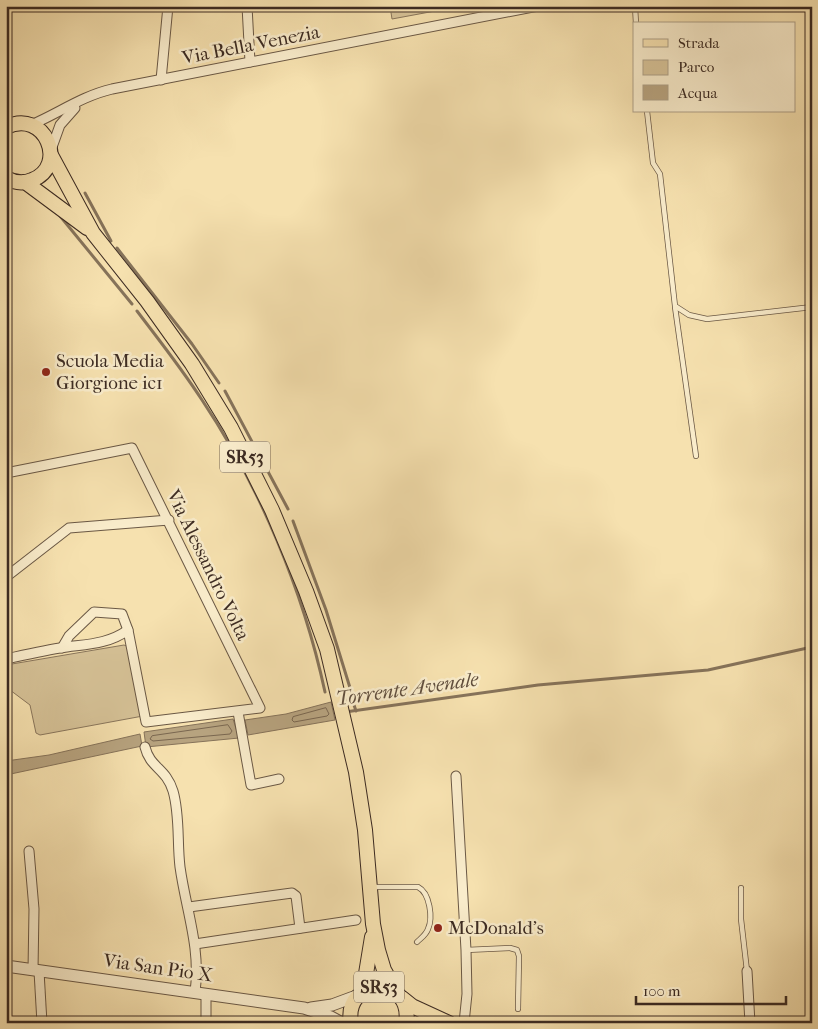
<svg xmlns="http://www.w3.org/2000/svg" width="818" height="1029" viewBox="0 0 818 1029" font-family="'IM FELL French Canon',serif">
<style>
.green{fill:#d6c297;stroke:#89765c}
.water{fill:#b7a37f;stroke:#86735a}
.lines{fill:none;stroke-linecap:round;stroke-linejoin:round}
.shore{stroke:#7a6750;stroke-width:1}
.stream{stroke:#86735a;stroke-width:3}
.service-casing{stroke:#6a5845;stroke-width:6}
.minor-casing{stroke:#6a5845;stroke-width:11}
.tertiary-casing{stroke:#6a5845;stroke-width:13}
.primary-casing{stroke:#3c2b22;stroke-width:16}
.service{stroke:#f9eccb;stroke-width:4.5}
.minor{stroke:#f9eccb;stroke-width:9}
.tertiary{stroke:#f9eccb;stroke-width:11}
.primary{stroke:#f6e1af;stroke-width:14}
.poi-dot{fill:#8f2418;stroke:#f9eccb;stroke-width:2}
.labels{text-anchor:middle;dominant-baseline:central;stroke-width:5;stroke-linejoin:round;paint-order:stroke}
.shield{fill:#f9eccb;stroke:#756555;stroke-width:1}
.shield-label{font-size:18px;font-weight:bold;fill:#3c2b22}
.street-label{font-size:19px;fill:#3c2b22;stroke:#f9eccb}
.poi-label{font-size:19px;fill:#3c2b22;stroke:#f9eccb;text-anchor:start}
.water-label{font-size:20px;font-style:italic;fill:#614f3e;stroke:#f9eccb}
</style>
<rect width="100%" height="100%" fill="#f6e1af"/>
<filter id="stains"><feTurbulence type="fractalNoise" baseFrequency=".004" numOctaves="4"/><feColorMatrix values="0 0 0 0 .2 0 0 0 0 .09 0 0 0 0 .02 0 0 0 .5 -.17"/></filter>
<radialGradient id="worn" r=".72"><stop offset=".6" stop-color="#630" stop-opacity="0"/><stop offset="1" stop-color="#630" stop-opacity=".3"/></radialGradient>
<g class="green">
<path d="M 390,6 L 462,6 L 392,19 Z"/>
<path d="M 124,645 L 129,647 L 143,716 L 40,735 L 36,733 L 30,705 L 6,687 L 6,665 Z"/>
</g>
<g class="water">
<path d="M 331,702 L 335,720 L 248,735 L 245,720 L 286,714 Z"/>
<path d="M 233,719 L 239,738 L 146,747 L 144,732 Z"/>
<path d="M 140,734 L 142,746 L 6,775 L 6,761 L 49,755 Z"/>
</g>
<g class="lines">
<g class="shore">
<path d="M 326,708 L 329,714 L 327,716 L 294,722 L 292,720 L 293,717 Z"/>
<path d="M 228,725 L 232,731 L 230,734 L 153,741 L 150,739 L 152,736 Z"/>
</g>
<g class="stream">
<path d="M 85,193 L 111,241"/>
<path d="M 60,216 L 132,304"/>
<path d="M 117,248 L 192,344 L 219,383"/>
<path d="M 137,311 C 159,340 182,369 202,400 C 260,487 303,590 325,692"/>
<path d="M 225,391 L 288,509"/>
<path d="M 293,521 L 326,610 L 351,691"/>
<path d="M 353,702 L 356,711"/>
<path d="M 345,712 L 538,685 L 708,670 L 812,647"/>
</g>
<defs>
<g id="service">
<path d="M 635,6 L 636,24"/>
<path d="M 647,111 L 653,163 L 660,174 L 675,306 L 689,315 L 707,319 L 812,307"/>
<path d="M 675,307 L 696,456"/>
<path d="M 372,887 L 418,887 C 430,893 433,918 428,929 C 426,935 421,938 417,942"/>
<path d="M 741,888 L 741,919 L 747,971"/>
<path d="M 466,950 L 510,948 L 517,950 L 519,956 L 518,1009"/>
</g>
<g id="minor">
<path d="M 247,6 L 250,62"/>
<path d="M 161,80 L 168,6"/>
<path d="M 31,125 C 59,113 82,96 112,89 L 538,6"/>
<path d="M 51,150 L 60,125 L 75,108"/>
<path d="M 6,473 L 132,448 L 260,708 L 146,722 L 128,630 C 107,645 85,644 60,648 C 42,651 24,655 6,659"/>
<path d="M 6,577 L 69,528 L 169,520"/>
<path d="M 62,648 L 69,636 L 94,612 L 122,614 L 128,630"/>
<path d="M 238,712 L 251,785 L 279,779"/>
<path d="M 145,747 C 150,768 166,768 173,791 C 180,815 177,842 180,867 C 186,910 201,948 195,992"/>
<path d="M 456,776 L 466,950 L 467,994 L 464,1023"/>
<path d="M 29,851 L 34,909 L 33,970"/>
<path d="M 189,907 L 292,893 L 296,896 L 300,928"/>
<path d="M 195,944 L 356,920"/>
<path d="M 39,971 L 42,1023"/>
<path d="M 747,971 L 750,1023"/>
<path d="M 206,1023 L 206,994"/>
</g>
<g id="tertiary">
<path d="M 6,966 L 304,1008 L 331,1017 L 342,1023"/>
<path d="M 311,1008 L 332,1005 L 359,995"/>
</g>
<g id="primary">
<path d="M 6,127 C 45,108 69,166 32,180 C 23,184 15,183 6,178"/>
<path d="M 51,155 L 93,233 L 147,301 L 192,364 L 231,428 L 272,510 L 306,591 L 327,649 L 356,772 L 365,830 L 373,924 L 378,950 L 384,970 L 398,995"/>
<path d="M 25,182 L 87,228"/>
<path d="M 363,992 L 372,937"/>
<path d="M 402,998 L 412,1006 L 449,1023"/>
<path d="M 351,1023 C 343,977 414,975 406,1023"/>
</g>
</defs>
<use href="#service" class="service-casing"/>
<use href="#minor" class="minor-casing"/>
<use href="#tertiary" class="tertiary-casing"/>
<use href="#primary" class="primary-casing"/>
<use href="#service" class="service"/>
<use href="#minor" class="minor"/>
<use href="#tertiary" class="tertiary"/>
<use href="#primary" class="primary"/>
</g>
<g class="poi-dot">
<circle cx="46" cy="372" r="5"/>
<circle cx="438" cy="928" r="5"/>
</g>
<g class="labels">
<g class="shield">
<rect x="220" y="441.5" width="50" height="31" rx="4"/>
<rect x="354" y="971.5" width="50" height="31" rx="4"/>
</g>
<g class="shield-label">
<text x="245" y="457">SR53</text>
<text x="379" y="987">SR53</text>
</g>
<g class="street-label">
<text transform="translate(251 45) rotate(-11)">Via Bella Venezia</text>
<text transform="translate(208 565) rotate(64)">Via Alessandro Volta</text>
<text transform="translate(158 968) rotate(8)">Via San Pio X</text>
</g>
<g class="poi-label">
<text x="56" y="361">Scuola Media<tspan x="56" dy="22">Giorgione ic1</tspan></text>
<text x="448" y="928">McDonald's</text>
</g>
<g class="water-label">
<text transform="translate(407 689) rotate(-8)">Torrente Avenale</text>
</g>
</g>
<rect width="818" height="1029" fill="none" stroke="#f6e1af" stroke-width="25"/>
<rect x="8" y="8" width="803" height="1014" fill="none" stroke="#3c2b22" stroke-width="2.5"/>
<rect x="12" y="12" width="793" height="1004" fill="none" stroke="#3c2b22"/>
<rect x="633" y="22" width="162" height="90" fill="#f9eccb" stroke="#ad9f87"/>
<rect x="643" y="39" width="25" height="8" fill="#f6e1af" stroke="#ad9f87"/>
<text x="678" y="48" font-size="15" fill="#3c2b22">Strada</text>
<rect x="643" y="60" width="25" height="15" fill="#d6c297" stroke="#ad9f87"/>
<text x="678" y="72" font-size="15" fill="#3c2b22">Parco</text>
<rect x="643" y="85" width="25" height="15" fill="#b7a37f" stroke="#ad9f87"/>
<text x="678" y="98" font-size="15" fill="#3c2b22">Acqua</text>
<path d="M636 996v8h150v-8" fill="none" stroke="#3c2b22" stroke-width="2.5"/>
<text x="643" y="996" font-size="15" fill="#3c2b22" stroke="#f9eccb" stroke-width="4" paint-order="stroke">100 m</text>
<rect width="100%" height="100%" filter="url(#stains)"/>
<rect width="100%" height="100%" fill="url(#worn)"/>
</svg>
